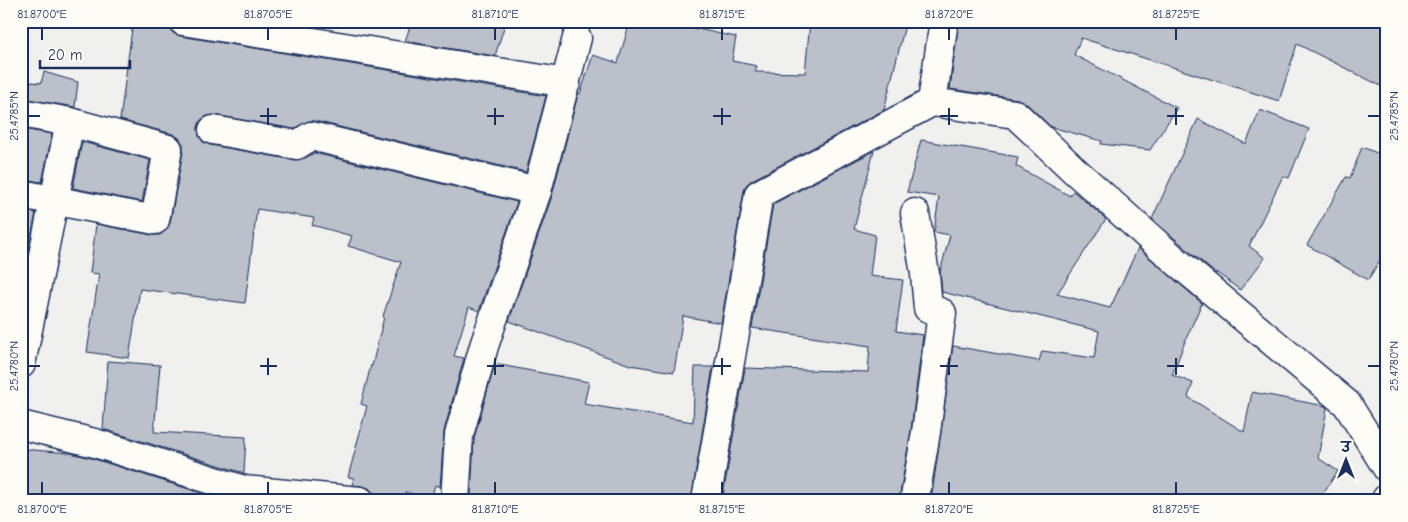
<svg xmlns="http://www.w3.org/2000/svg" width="1408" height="522" viewBox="0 0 1408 522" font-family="'Comic Neue','Playpen Sans Deva',sans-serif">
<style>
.building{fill:#bbc0ca;stroke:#1b2f5e}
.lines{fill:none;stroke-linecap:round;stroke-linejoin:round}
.minor-casing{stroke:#1b2f5e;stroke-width:31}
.minor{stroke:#fdfcf7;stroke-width:28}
.ticks{fill:none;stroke:#1b2f5e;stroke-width:2}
.neatline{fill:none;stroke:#1b2f5e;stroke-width:2}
.ticks-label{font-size:12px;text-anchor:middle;fill:#1b2f5e}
</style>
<rect width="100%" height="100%" fill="#f0f0ee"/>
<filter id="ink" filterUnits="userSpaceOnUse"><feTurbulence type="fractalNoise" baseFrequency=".02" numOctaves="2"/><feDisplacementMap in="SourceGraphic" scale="10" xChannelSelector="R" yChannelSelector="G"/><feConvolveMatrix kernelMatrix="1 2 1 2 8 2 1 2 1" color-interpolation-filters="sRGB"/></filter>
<g filter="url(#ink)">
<g class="building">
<path d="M 133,21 L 168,21 L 169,27 L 173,33 L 180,36 L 546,96 L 526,172 L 315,121 L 308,121 L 294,129 L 215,115 L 207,116 L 201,120 L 198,127 L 199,136 L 203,142 L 210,145 L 294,160 L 305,158 L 314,153 L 517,202 L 479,311 L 469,307 L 454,356 L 464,358 L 444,431 L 440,487 L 435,485 L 431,499 L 405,492 L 403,500 L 372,492 L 369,488 L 362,486 L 352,485 L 354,478 L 348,477 L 367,406 L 361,404 L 371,365 L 372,366 L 384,317 L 383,316 L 401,262 L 348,246 L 352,236 L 312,225 L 314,218 L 257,209 L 245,303 L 140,289 L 129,358 L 87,352 L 99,274 L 90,273 L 96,224 L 152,235 L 160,235 L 166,230 L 170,223 L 183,152 L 183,144 L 179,138 L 173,134 L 120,120 Z"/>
<path d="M 412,21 L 506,21 L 495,56 L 405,41 Z"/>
<path d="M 630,21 L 658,21 L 736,37 L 732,61 L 757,66 L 755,72 L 805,73 L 810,21 L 906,21 L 884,110 L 752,180 L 746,185 L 744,191 L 721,323 L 683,316 L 674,372 L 630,365 L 509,321 L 552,196 L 578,94 L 580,94 L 593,55 L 618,63 Z"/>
<path d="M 959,21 L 1387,21 L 1387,89 L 1297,44 L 1279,101 L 1081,38 L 1074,55 L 1177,108 L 1150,150 L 1101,144 L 1102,141 L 1051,127 L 1026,103 L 1018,99 L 950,89 Z"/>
<path d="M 44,72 L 78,82 L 75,107 L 21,98 L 21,81 L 41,83 Z"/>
<path d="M 1260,110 L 1309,129 L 1289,178 L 1283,176 L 1249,246 L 1265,258 L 1240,290 L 1216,272 L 1216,274 L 1152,219 L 1198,119 L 1246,144 Z"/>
<path d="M 21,129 L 52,134 L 42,182 L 21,179 Z"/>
<path d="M 921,140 L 1018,157 L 1016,166 L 1070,196 L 1073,191 L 1106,219 L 1057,294 L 1110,308 L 1138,248 L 1202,303 L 1186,339 L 1172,375 L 1193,383 L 1188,397 L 1244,432 L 1252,392 L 1325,406 L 1327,408 L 1318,458 L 1338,471 L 1318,501 L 931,501 L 953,346 L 1039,361 L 1042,351 L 1094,358 L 1099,331 L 942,292 L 940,272 L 950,235 L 934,232 L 939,197 L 907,192 Z"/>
<path d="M 82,142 L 150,160 L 142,202 L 73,188 Z"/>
<path d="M 1362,147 L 1387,157 L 1387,248 L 1368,280 L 1307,245 L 1346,177 L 1350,178 Z"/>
<path d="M 874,151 L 854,229 L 875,235 L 870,276 L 903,280 L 896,331 L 923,335 L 911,430 L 900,494 L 900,501 L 722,501 L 745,368 L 868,372 L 870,346 L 752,328 L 773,204 Z"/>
<path d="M 21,210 L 36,213 L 24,271 L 21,271 Z"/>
<path d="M 108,361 L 160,365 L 154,432 L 246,437 L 244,473 L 103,429 Z"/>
<path d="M 495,364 L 589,382 L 584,404 L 693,422 L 695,367 L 713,367 L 691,501 L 495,501 L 471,495 L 474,438 Z"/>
<path d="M 21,449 L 70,453 L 91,458 L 226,501 L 21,501 Z"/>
</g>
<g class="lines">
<defs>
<g id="minor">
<path d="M 183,21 L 566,83"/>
<path d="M 944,21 L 932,102 L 1015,114 L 1074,170 L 1176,261 L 1347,404 L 1387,468"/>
<path d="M 21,113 L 70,122 L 168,149 L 155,220 L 21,194"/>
<path d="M 213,130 L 297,145 L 311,136 L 537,191"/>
<path d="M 915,213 L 925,274 L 928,308 L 942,313 L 926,432 L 915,497 L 916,501"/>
<path d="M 21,364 L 70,122"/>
<path d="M 21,425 L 95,443 L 244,490"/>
<path d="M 242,501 L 244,490 L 360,501"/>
<path d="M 455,501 L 459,435 L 484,346 L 537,191 L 577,38"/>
<path d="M 706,501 L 759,194 L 932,102"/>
<path d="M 1385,501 L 1387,498"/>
</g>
</defs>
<use href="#minor" class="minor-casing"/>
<use href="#minor" class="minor"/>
</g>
</g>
<path class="ticks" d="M 42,28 L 42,40M 268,28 L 268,40M 495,28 L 495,40M 722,28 L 722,40M 949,28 L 949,40M 1176,28 L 1176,40M 268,108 L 268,125M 495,108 L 495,125M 722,108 L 722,125M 949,108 L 949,125M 1176,108 L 1176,125M 28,116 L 40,116M 260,116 L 277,116M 487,116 L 504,116M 713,116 L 731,116M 940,116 L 958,116M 1167,116 L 1184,116M 1368,116 L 1380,116M 268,358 L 268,375M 495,358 L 495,375M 722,358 L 722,375M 949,358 L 949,375M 1176,358 L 1176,375M 28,366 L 40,366M 260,366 L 277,366M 487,366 L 504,366M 713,366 L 731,366M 940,366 L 958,366M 1167,366 L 1184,366M 1368,366 L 1380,366M 42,482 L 42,494M 268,482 L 268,494M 495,482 L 495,494M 722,482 L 722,494M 949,482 L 949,494M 1176,482 L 1176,494"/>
<rect width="1408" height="522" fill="none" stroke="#fdfcf7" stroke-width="55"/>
<g transform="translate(1346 460)" stroke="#fdfcf7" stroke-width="4" paint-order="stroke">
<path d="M0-4L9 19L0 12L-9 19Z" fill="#1b2f5e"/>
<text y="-8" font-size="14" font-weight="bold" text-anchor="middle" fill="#1b2f5e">उ</text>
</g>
<path d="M40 60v8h90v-8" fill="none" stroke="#1b2f5e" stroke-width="2.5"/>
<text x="48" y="60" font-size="15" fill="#1b2f5e" stroke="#fdfcf7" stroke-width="4" paint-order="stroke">20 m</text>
<rect x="28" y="28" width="1352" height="466" class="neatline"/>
<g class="ticks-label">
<text x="42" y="18">81.8700°E</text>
<text x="268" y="18">81.8705°E</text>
<text x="495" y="18">81.8710°E</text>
<text x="722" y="18">81.8715°E</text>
<text x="949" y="18">81.8720°E</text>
<text x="1176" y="18">81.8725°E</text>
<text transform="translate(14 116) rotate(-90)" y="4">25.4785°N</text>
<text transform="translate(1394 116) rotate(-90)" y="4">25.4785°N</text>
<text transform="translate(14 366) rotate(-90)" y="4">25.4780°N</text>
<text transform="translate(1394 366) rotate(-90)" y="4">25.4780°N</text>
<text x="42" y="513">81.8700°E</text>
<text x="268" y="513">81.8705°E</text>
<text x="495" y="513">81.8710°E</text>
<text x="722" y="513">81.8715°E</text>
<text x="949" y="513">81.8720°E</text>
<text x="1176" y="513">81.8725°E</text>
</g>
</svg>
